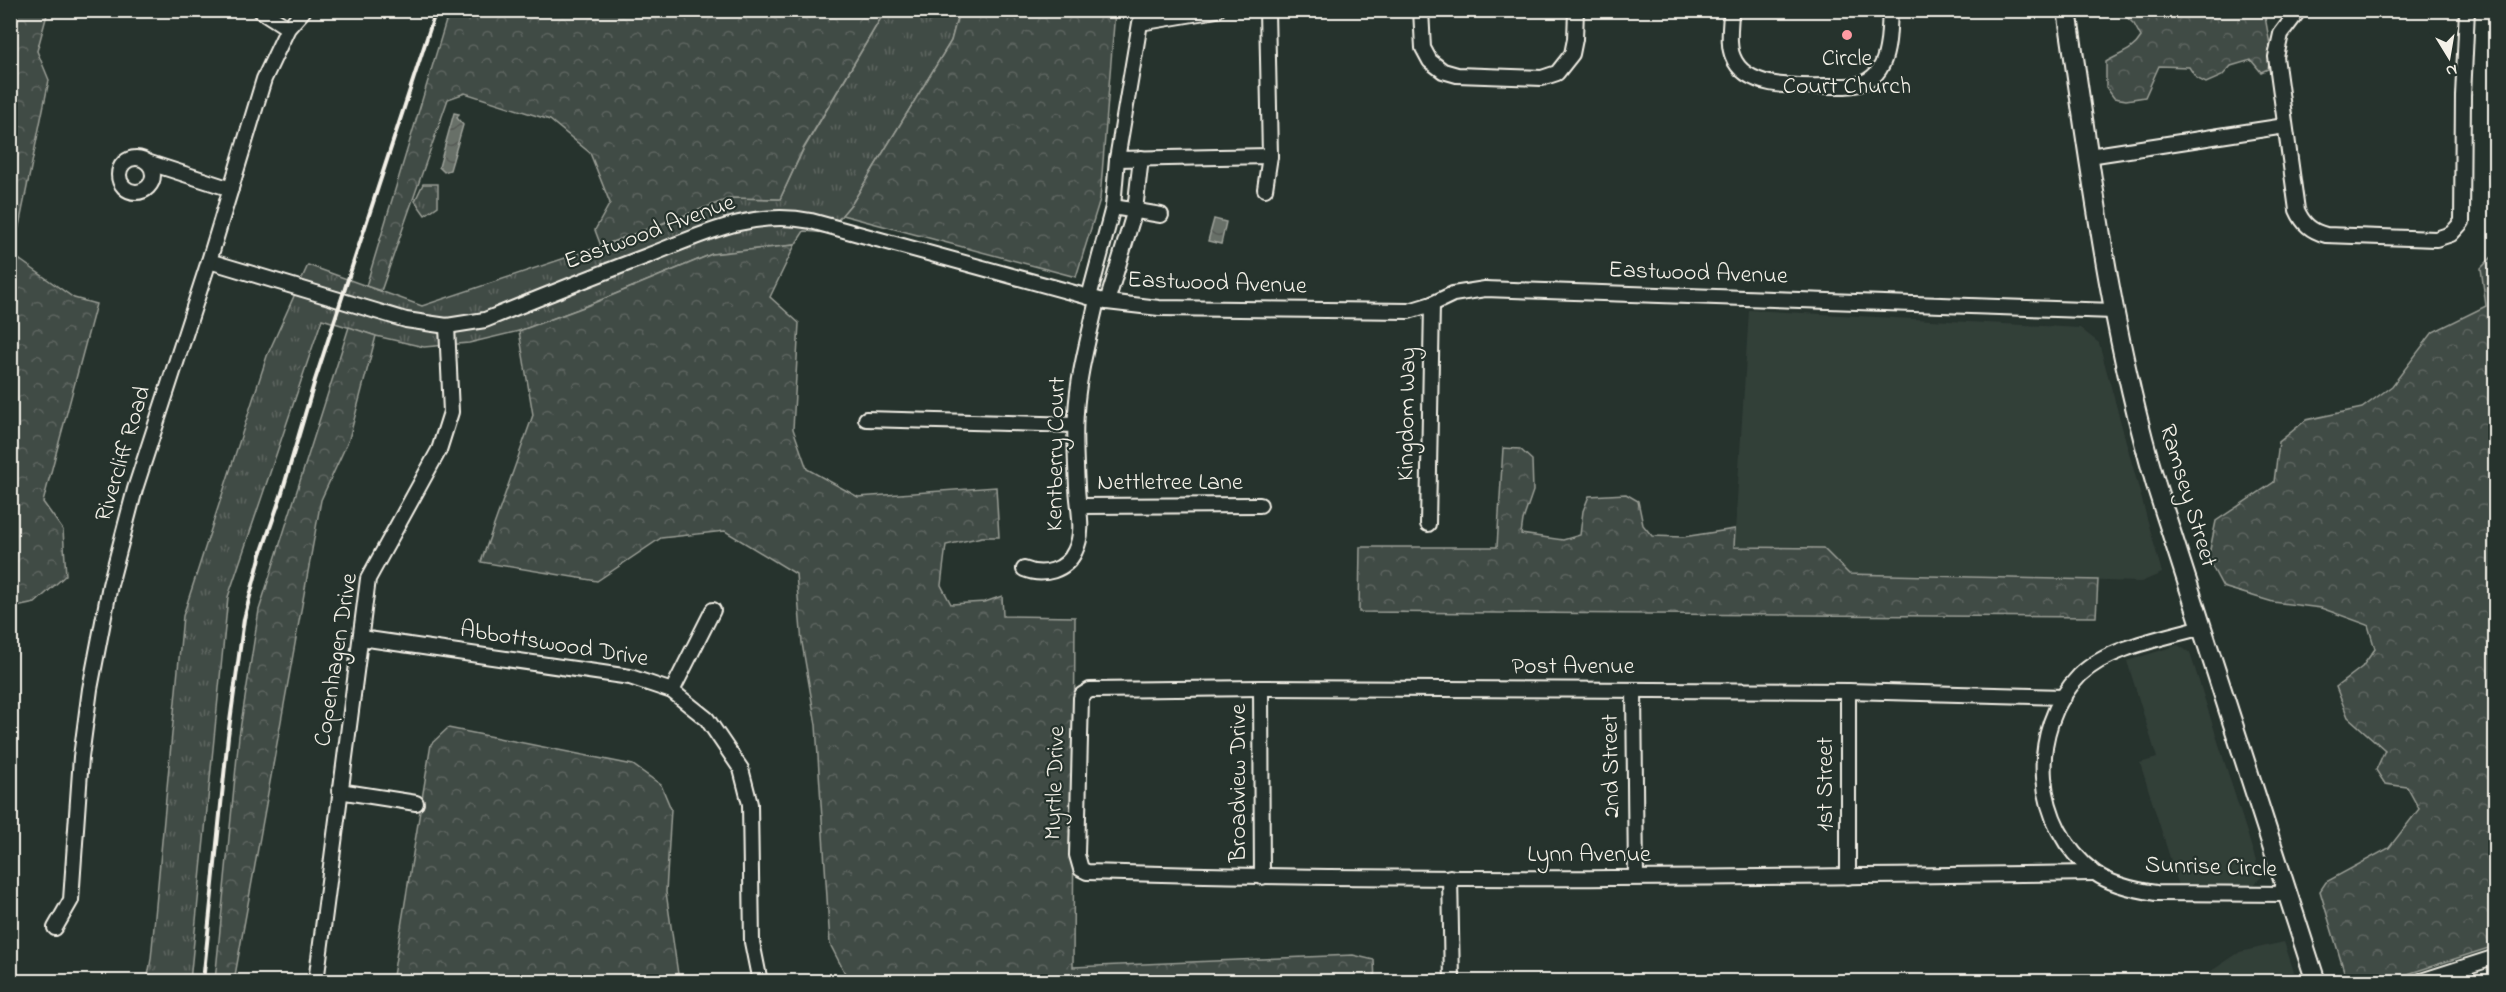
<svg xmlns="http://www.w3.org/2000/svg" width="2506" height="992" viewBox="0 0 2506 992" font-family="'Indie Flower',sans-serif">
<style>
.built{fill:#333f39}
.grass{fill:url(#grass-tufts);stroke:#9a9e96;stroke-width:1.5}
.forest{fill:url(#forest-crowns);stroke:#9a9e96;stroke-width:1.5}
.water{fill:url(#water-waves);stroke:#9fa39b;stroke-width:1.5}
.lines{fill:none;stroke-linecap:round;stroke-linejoin:round}
.minor-casing{stroke:#f4f1e8;stroke-width:18}
.major-casing{stroke:#f4f1e8;stroke-width:22}
.minor{stroke:#26332d;stroke-width:14}
.major{stroke:#26332d;stroke-width:18}
.rail{stroke:#f4f1e8;stroke-width:4}
.poi-dot{fill:#ff9aa2;stroke:#26332d;stroke-width:2}
.labels{text-anchor:middle;dominant-baseline:central;stroke-width:4.5;stroke-linejoin:round;paint-order:stroke}
.poi-label{font-size:24px;fill:#f4f1e8;stroke:#26332d}
.street-label{font-size:24px;fill:#f4f1e8;stroke:#26332d}
</style>
<defs>
<pattern id="grass-tufts" width="24" height="20" patternUnits="userSpaceOnUse" patternTransform="scale(1.5)"><rect width="24" height="20" fill="#414b45"/><path d="M3 7l-1-3M5 7V3M7 7l1-3M15 17l-1-3M17 17v-4M19 17l1-3" fill="none" stroke="#5d6560"/></pattern>
<pattern id="forest-crowns" width="20" height="18" patternUnits="userSpaceOnUse" patternTransform="scale(1.5)"><rect width="20" height="18" fill="#414b45"/><path d="M2 6a3 3 0 1 1 6 0M12 15a3 3 0 1 1 6 0" fill="none" stroke="#5d6560"/></pattern>
<pattern id="water-waves" width="16" height="10" patternUnits="userSpaceOnUse" patternTransform="scale(1.5)"><rect width="16" height="10" fill="#676f68"/><path d="M0 5q4-4 8 0t8 0" fill="none" stroke="#565a55"/></pattern>
</defs>
<rect width="100%" height="100%" fill="#26332d"/>
<filter id="ink" filterUnits="userSpaceOnUse"><feTurbulence type="fractalNoise" baseFrequency=".0167" numOctaves="2"/><feDisplacementMap in="SourceGraphic" scale="12" xChannelSelector="R" yChannelSelector="G"/><feConvolveMatrix kernelMatrix="1 2 1 2 8 2 1 2 1" color-interpolation-filters="sRGB"/></filter>
<g filter="url(#ink)">
<g class="built">
<path d="M 1749,310 L 2080,328 L 2099,343 L 2162,573 L 2141,582 L 1849,574 L 1823,548 L 1734,547 Z"/>
<path d="M 2178,645 L 2190,653 L 2261,877 L 2252,887 L 2179,886 L 2140,763 L 2157,758 L 2127,661 Z"/>
<path d="M 2284,942 L 2297,981 L 2196,981 L 2240,952 Z"/>
</g>
<g class="grass">
<path d="M 885,11 L 959,11 L 951,41 L 853,202 L 827,233 L 804,231 L 795,245 L 712,254 L 584,307 L 519,331 L 469,343 L 424,347 L 376,336 L 322,319 L 228,597 L 190,981 L 147,982 L 151,959 L 183,616 L 267,356 L 308,265 L 422,306 L 613,242 L 731,198 L 780,199 L 803,150 Z"/>
<path d="M 423,184 L 438,184 L 438,206 L 425,215 L 415,201 Z"/>
</g>
<g class="forest">
<path d="M 11,10 L 48,11 L 37,51 L 49,80 L 13,255 L 74,298 L 96,304 L 43,502 L 63,530 L 66,575 L 35,603 L 11,608 Z"/>
<path d="M 449,11 L 449,10 L 885,11 L 803,149 L 780,199 L 731,198 L 601,246 L 595,230 L 610,203 L 590,153 L 550,120 L 465,93 L 448,99 L 381,291 L 366,286 Z"/>
<path d="M 959,11 L 1115,11 L 1100,199 L 1076,277 L 842,215 L 853,202 L 951,41 Z"/>
<path d="M 2120,11 L 2264,11 L 2271,50 L 2268,69 L 2261,72 L 2251,60 L 2231,66 L 2222,76 L 2206,83 L 2196,78 L 2189,67 L 2159,66 L 2145,97 L 2126,100 L 2114,98 L 2106,87 L 2106,62 C 2120,53 2132,52 2141,37 L 2134,24 Z"/>
<path d="M 795,245 L 770,297 L 799,323 L 793,429 L 807,469 L 858,497 L 996,487 L 999,537 L 982,537 L 946,545 L 941,585 L 951,604 L 985,602 L 1002,596 L 1003,616 L 1075,617 L 1073,967 L 1353,955 L 1374,960 L 1375,981 L 849,981 L 830,944 L 816,725 L 802,643 L 796,574 L 725,531 L 661,538 L 597,581 L 481,562 L 533,415 L 519,331 L 584,307 L 712,254 Z"/>
<path d="M 2495,254 L 2495,946 L 2386,981 L 2347,981 L 2320,891 L 2326,882 L 2389,848 L 2419,809 L 2407,787 L 2385,784 L 2376,770 L 2385,750 L 2348,717 L 2336,687 L 2362,667 L 2375,649 L 2368,625 L 2321,608 L 2273,602 L 2223,587 L 2208,559 L 2216,521 L 2274,482 L 2279,442 L 2306,420 L 2362,408 L 2392,386 L 2433,332 L 2486,306 L 2481,268 Z"/>
<path d="M 349,327 L 376,336 L 349,439 L 321,500 L 234,981 L 215,981 L 239,736 L 259,610 Z"/>
<path d="M 1503,448 L 1520,449 L 1532,460 L 1533,491 L 1523,520 L 1521,534 L 1563,540 L 1580,535 L 1583,511 L 1589,496 L 1626,494 L 1638,501 L 1643,525 L 1652,536 L 1683,537 L 1735,529 L 1734,547 L 1823,548 L 1849,574 L 2098,580 L 2096,617 L 1359,612 L 1360,547 L 1497,547 Z"/>
<path d="M 448,728 L 633,765 L 661,785 L 671,809 L 666,892 L 679,981 L 392,982 L 431,744 Z"/>
</g>
<g class="water">
<path d="M 454,113 L 459,114 L 457,118 L 463,125 L 450,170 L 444,172 L 439,167 Z"/>
<path d="M 1214,219 L 1226,222 L 1221,244 L 1208,241 Z"/>
</g>
<g class="lines">
<defs>
<g id="minor">
<path d="M 260,10 L 288,28"/>
<path d="M 1217,10 L 1140,23 L 1117,159 L 1270,156"/>
<path d="M 1421,10 L 1423,48 L 1430,61 L 1443,71 L 1457,75 L 1542,78 L 1557,73 L 1572,54 L 1575,39 L 1576,10"/>
<path d="M 1731,10 C 1731,25 1727,44 1733,57 C 1747,94 1813,85 1845,86 C 1890,85 1888,45 1890,10"/>
<path d="M 2299,10 L 2281,34 L 2276,57 L 2297,210 C 2303,224 2311,231 2326,235 L 2436,239 L 2451,234 L 2462,222 L 2463,96 L 2467,10"/>
<path d="M 2089,156 L 2285,126"/>
<circle cx="136" cy="175" r="17"/>
<path d="M 147,162 L 231,189"/>
<path d="M 1265,189 L 1270,156 L 1267,10"/>
<path d="M 1113,207 L 1161,215"/>
<path d="M 209,261 L 406,320 L 447,326 L 485,320 C 539,298 593,276 647,256 C 701,235 751,209 811,221 L 1107,302 L 1159,308 L 1409,311 L 1432,304 L 1453,294 L 1485,289 L 2114,311"/>
<path d="M 1089,297 L 1113,207 L 1117,159"/>
<path d="M 1107,302 L 1135,210 L 1141,158"/>
<path d="M 866,419 L 1075,425"/>
<path d="M 1080,506 L 1260,505"/>
<path d="M 1428,524 L 1432,304"/>
<path d="M 1024,569 C 1043,577 1066,571 1075,551 C 1085,531 1078,509 1077,487 C 1076,463 1074,438 1076,413 C 1078,375 1089,337 1097,300"/>
<path d="M 2202,627 C 2164,638 2109,647 2080,675 C 2026,730 2033,827 2095,873 C 2111,885 2136,890 2156,893 L 2288,894"/>
<path d="M 361,638 L 630,677 L 672,691 L 707,719 L 741,769 L 750,804 L 752,942 L 760,982"/>
<path d="M 1261,688 L 1262,877"/>
<path d="M 1634,690 L 1636,877"/>
<path d="M 672,691 L 713,610"/>
<path d="M 1848,691 L 1848,877"/>
<path d="M 2064,697 L 1848,691 L 1261,688 L 1090,690 L 1082,695 L 1081,698 L 1077,855 L 1081,869 L 1087,872 C 1422,882 1758,878 2094,873"/>
<path d="M 339,791 L 416,803"/>
<path d="M 1450,877 L 1452,982"/>
<path d="M 55,928 L 71,900 L 81,757 L 90,689 L 110,585 L 135,489 L 209,261 L 264,79 L 288,28 L 304,10"/>
<path d="M 316,982 L 368,579 L 439,450 L 451,412 L 447,326"/>
<path d="M 2418,982 L 2496,957"/>
</g>
<path id="major" d="M 2067,10 C 2091,170 2110,330 2156,485 L 2316,982"/>
</defs>
<use href="#minor" class="minor-casing"/>
<use href="#major" class="major-casing"/>
<use href="#minor" class="minor"/>
<use href="#major" class="major"/>
<path class="rail" d="M 203,982 L 228,736 L 244,619 L 261,554 L 281,496 L 315,380 L 436,10"/>
</g>
</g>
<circle class="poi-dot" cx="1847" cy="35" r="6"/>
<g class="labels">
<g class="poi-label">
<text x="1847" y="59">Circle<tspan x="1847" dy="28">Court Church</tspan></text>
</g>
<g class="street-label">
<text transform="translate(650 233) rotate(-20)">Eastwood Avenue</text>
<text transform="translate(1698 274) rotate(2)">Eastwood Avenue</text>
<text transform="translate(1217 284) rotate(2)">Eastwood Avenue</text>
<text transform="translate(1408 414) rotate(-89)">Kingdom Way</text>
<text transform="translate(124 454) rotate(-73)">Rivercliff Road</text>
<text transform="translate(1057 454) rotate(-89)">Kentberry Court</text>
<text x="1170" y="483">Nettletree Lane</text>
<text transform="translate(2187 496) rotate(73)">Ramsey Street</text>
<text transform="translate(554 645) rotate(9)">Abbottswood Drive</text>
<text transform="translate(337 660) rotate(-81)">Copenhagen Drive</text>
<text x="1573" y="667">Post Avenue</text>
<text transform="translate(1612 766) rotate(-91)">2nd Street</text>
<text transform="translate(1056 783) rotate(-88)">Myrtle Drive</text>
<text transform="translate(1239 783) rotate(-90)">Broadview Drive</text>
<text transform="translate(1826 784) rotate(-90)">1st Street</text>
<text x="1589" y="855">Lynn Avenue</text>
<text transform="translate(2211 868) rotate(2)">Sunrise Circle</text>
</g>
</g>
<rect width="2506" height="992" fill="none" stroke="#26332d" stroke-width="36"/>
<rect x="18" y="18" width="2470" height="956" fill="none" stroke="#f4f1e8" stroke-width="2" filter="url(#ink)"/>
<g transform="translate(2449 57) rotate(169)" stroke="#26332d" stroke-width="4.5" paint-order="stroke">
<path d="M0-4.5L10 22L0 15L-10 22Z" fill="#f4f1e8"/>
<text y="-9" font-size="16" font-weight="bold" text-anchor="middle" fill="#f4f1e8">N</text>
</g>
</svg>
